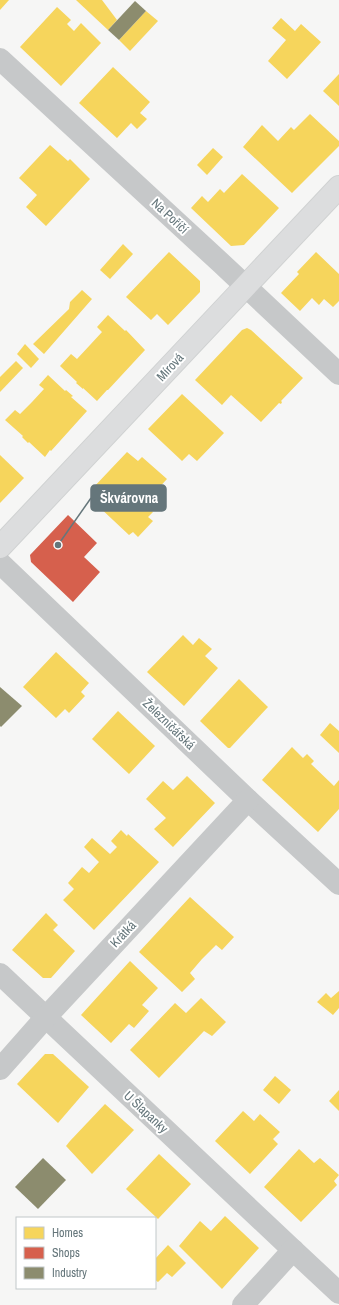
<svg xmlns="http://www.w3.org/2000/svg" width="339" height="1305" viewBox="0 0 339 1305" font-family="'Archivo Narrow',sans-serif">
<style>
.homes{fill:#f6d55c}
.shops{fill:#d6604d}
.industry{fill:#8c8c6e}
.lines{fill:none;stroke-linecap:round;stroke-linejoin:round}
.secondary-casing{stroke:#d0d2d2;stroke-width:24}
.street{stroke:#c6c8c9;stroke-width:22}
.secondary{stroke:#dcddde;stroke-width:22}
.labels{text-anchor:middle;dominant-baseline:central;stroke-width:4;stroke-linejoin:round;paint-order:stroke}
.street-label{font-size:13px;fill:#65767b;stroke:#fff}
.leader{fill:none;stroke:#65767b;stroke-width:1.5}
.callout-dot{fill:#65767b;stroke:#fff;stroke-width:1.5}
.callout{fill:#65767b;stroke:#65767b;stroke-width:1.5}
.callout-label{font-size:14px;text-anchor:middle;font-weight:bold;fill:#fff}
</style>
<rect width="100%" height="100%" fill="#f6f6f5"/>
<g class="homes">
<path d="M 0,0 L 9,0 L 0,10 Z"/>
<path d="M 76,0 L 102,0 L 117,20 L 108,30 Z"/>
<path d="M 57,7 L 71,20 L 67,24 L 74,31 L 81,23 L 101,43 L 61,86 L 20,47 Z"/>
<path d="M 146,11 L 158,21 L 130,51 L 119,40 Z"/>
<path d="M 281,18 L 295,31 L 301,24 L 321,42 L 287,79 L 268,61 L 286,40 L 272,28 Z"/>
<path d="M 113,67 L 150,102 L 140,113 L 147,119 L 137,129 L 131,123 L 117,138 L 79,103 Z"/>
<path d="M 339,74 L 339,106 L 323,91 Z"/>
<path d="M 310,114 L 339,141 L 339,146 L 292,193 L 243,147 L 262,125 L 278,141 L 291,127 L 294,130 Z"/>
<path d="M 50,145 L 68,161 L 70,159 L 90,179 L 46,226 L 26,207 L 37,195 L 19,178 Z"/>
<path d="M 213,148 L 223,157 L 207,175 L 197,165 Z"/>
<path d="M 242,174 L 279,208 L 244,245 L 231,246 L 191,208 L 202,196 L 208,202 L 220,189 L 224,193 Z"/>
<path d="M 123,244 L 133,254 L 110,279 L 100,270 Z"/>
<path d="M 169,252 L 200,281 L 200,292 L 168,325 L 157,314 L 151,320 L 126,297 Z"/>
<path d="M 316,252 L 339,274 L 339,301 L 333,307 L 324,299 L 319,305 L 312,298 L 300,311 L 281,293 L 299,274 L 297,272 Z"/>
<path d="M 82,290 L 92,299 L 44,354 L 33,344 L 69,309 L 70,302 Z"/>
<path d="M 108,315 L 125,331 L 126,330 L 145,350 L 108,390 L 107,390 L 97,401 L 83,388 L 83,389 L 76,383 L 77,382 L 60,366 L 71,354 L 77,359 L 90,345 L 102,332 L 97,327 Z"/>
<path d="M 247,328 L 251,330 L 303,378 L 281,401 L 282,402 L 281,404 L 279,403 L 261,422 L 231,395 L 222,405 L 195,380 L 242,330 Z"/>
<path d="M 25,344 L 39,359 L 31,368 L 17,354 Z"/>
<path d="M 16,361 L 23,368 L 0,392 L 0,377 Z"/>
<path d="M 48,375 L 65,391 L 66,390 L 73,396 L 71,397 L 87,411 L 51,451 L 50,450 L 45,457 L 29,442 L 28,443 L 22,437 L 23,436 L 5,420 L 15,410 L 20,414 L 32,402 L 44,389 L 39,385 Z"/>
<path d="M 182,394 L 224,433 L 197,461 L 189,454 L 182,461 L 148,429 Z"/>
<path d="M 127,452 L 138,461 L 142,457 L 167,479 L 154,493 L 159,498 L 153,505 L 150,503 L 147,506 L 153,512 L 148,517 L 153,521 L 138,537 L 133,532 L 129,535 L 97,505 L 102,500 L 91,490 Z"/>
<path d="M 0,455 L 24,478 L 0,503 Z"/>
<path d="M 183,635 L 193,645 L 199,638 L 212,649 L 205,656 L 218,668 L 184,706 L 147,672 Z"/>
<path d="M 56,652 L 89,683 L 81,692 L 85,696 L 69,713 L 65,709 L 56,718 L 23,687 Z"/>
<path d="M 239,679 L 268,707 L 230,748 L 228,748 L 200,721 Z"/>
<path d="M 118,711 L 155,746 L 129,774 L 92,739 Z"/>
<path d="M 330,723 L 339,731 L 339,753 L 320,735 Z"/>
<path d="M 292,747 L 303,758 L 307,754 L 314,761 L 311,764 L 334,786 L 339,780 L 339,809 L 318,832 L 262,780 Z"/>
<path d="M 187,776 L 215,803 L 173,847 L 154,829 L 166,818 L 146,799 L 163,781 L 173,790 Z"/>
<path d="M 121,830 L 127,836 L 128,834 L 159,862 L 94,930 L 63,900 L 74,889 L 68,883 L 82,867 L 89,873 L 99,862 L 84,847 L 92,838 L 110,854 L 117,847 L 111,841 Z"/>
<path d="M 190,897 L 234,937 L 222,950 L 216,945 L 202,959 L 190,973 L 195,979 L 182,992 L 139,952 Z"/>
<path d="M 46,913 L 58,925 L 53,930 L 75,951 L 51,978 L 43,978 L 12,950 Z"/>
<path d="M 130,961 L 158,988 L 142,1005 L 149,1011 L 134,1028 L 129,1024 L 111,1043 L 81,1015 Z"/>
<path d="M 339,991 L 339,1008 L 333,1015 L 317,1002 L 326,993 L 331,998 Z"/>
<path d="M 201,998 L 226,1022 L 212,1036 L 204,1031 L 159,1078 L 130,1050 L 175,1003 L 186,1013 Z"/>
<path d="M 45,1054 L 53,1054 L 89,1087 L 58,1123 L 17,1084 Z"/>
<path d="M 275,1076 L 291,1090 L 279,1104 L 263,1090 Z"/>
<path d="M 339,1090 L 339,1111 L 329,1101 Z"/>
<path d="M 105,1104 L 134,1130 L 92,1174 L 66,1146 L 70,1141 Z"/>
<path d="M 243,1111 L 254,1121 L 260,1114 L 280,1132 L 273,1139 L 278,1144 L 250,1174 L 215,1141 Z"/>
<path d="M 299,1149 L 314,1163 L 320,1158 L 339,1175 L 334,1181 L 337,1185 L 301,1222 L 264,1187 Z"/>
<path d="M 159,1154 L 191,1184 L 158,1219 L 126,1189 Z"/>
<path d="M 225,1216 L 259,1248 L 222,1289 L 179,1246 L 200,1221 L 211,1231 Z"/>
<path d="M 168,1245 L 186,1263 L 172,1277 L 167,1273 L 158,1282 L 155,1280 L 155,1259 Z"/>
</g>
<path class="shops" d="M 68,515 L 97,543 L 84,557 L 100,572 L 73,602 L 31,562 L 30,555 Z"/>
<g class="industry">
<path d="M 135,1 L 146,11 L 119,40 L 108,30 Z"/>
<path d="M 0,687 L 22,706 L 1,727 L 0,726 Z"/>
<path d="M 43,1158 L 66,1180 L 38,1209 L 15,1187 Z"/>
</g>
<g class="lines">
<defs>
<path id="secondary" d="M 0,547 L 339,187"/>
</defs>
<use href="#secondary" class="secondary-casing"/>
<g class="street">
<path d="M 0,59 L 221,263 L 339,374"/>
<path d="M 0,563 L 248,800 L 339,884"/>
<path d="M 0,974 L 293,1250 L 339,1293"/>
<path d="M 0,1069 L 46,1017 L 248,800"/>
<path d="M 243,1305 L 293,1250"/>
</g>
<use href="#secondary" class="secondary"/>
</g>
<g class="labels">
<g class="street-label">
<text transform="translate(170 216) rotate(43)">Na Poříčí</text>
<text transform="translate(170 367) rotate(-47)">Mírová</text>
<text transform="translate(169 724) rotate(44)">Železničářská</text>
<text transform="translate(123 934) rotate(-47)">Krátká</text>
<text transform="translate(146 1112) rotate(43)">U Šlapanky</text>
</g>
</g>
<path class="leader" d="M58 545L91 498"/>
<circle class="callout-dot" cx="58" cy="545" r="4"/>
<rect class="callout" x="91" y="485" width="75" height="26" rx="4"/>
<g class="callout-label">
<text x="129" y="503">Škvárovna</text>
</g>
<rect x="16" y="1217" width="140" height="72" fill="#ffffff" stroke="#c1c8ca"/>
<rect x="24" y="1227" width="20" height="12" fill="#f6d55c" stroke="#c1c8ca"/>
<text x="52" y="1237" font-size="12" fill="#65767b">Homes</text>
<rect x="24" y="1247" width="20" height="12" fill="#d6604d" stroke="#c1c8ca"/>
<text x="52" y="1257" font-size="12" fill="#65767b">Shops</text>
<rect x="24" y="1267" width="20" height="12" fill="#8c8c6e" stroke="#c1c8ca"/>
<text x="52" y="1277" font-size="12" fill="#65767b">Industry</text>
</svg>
